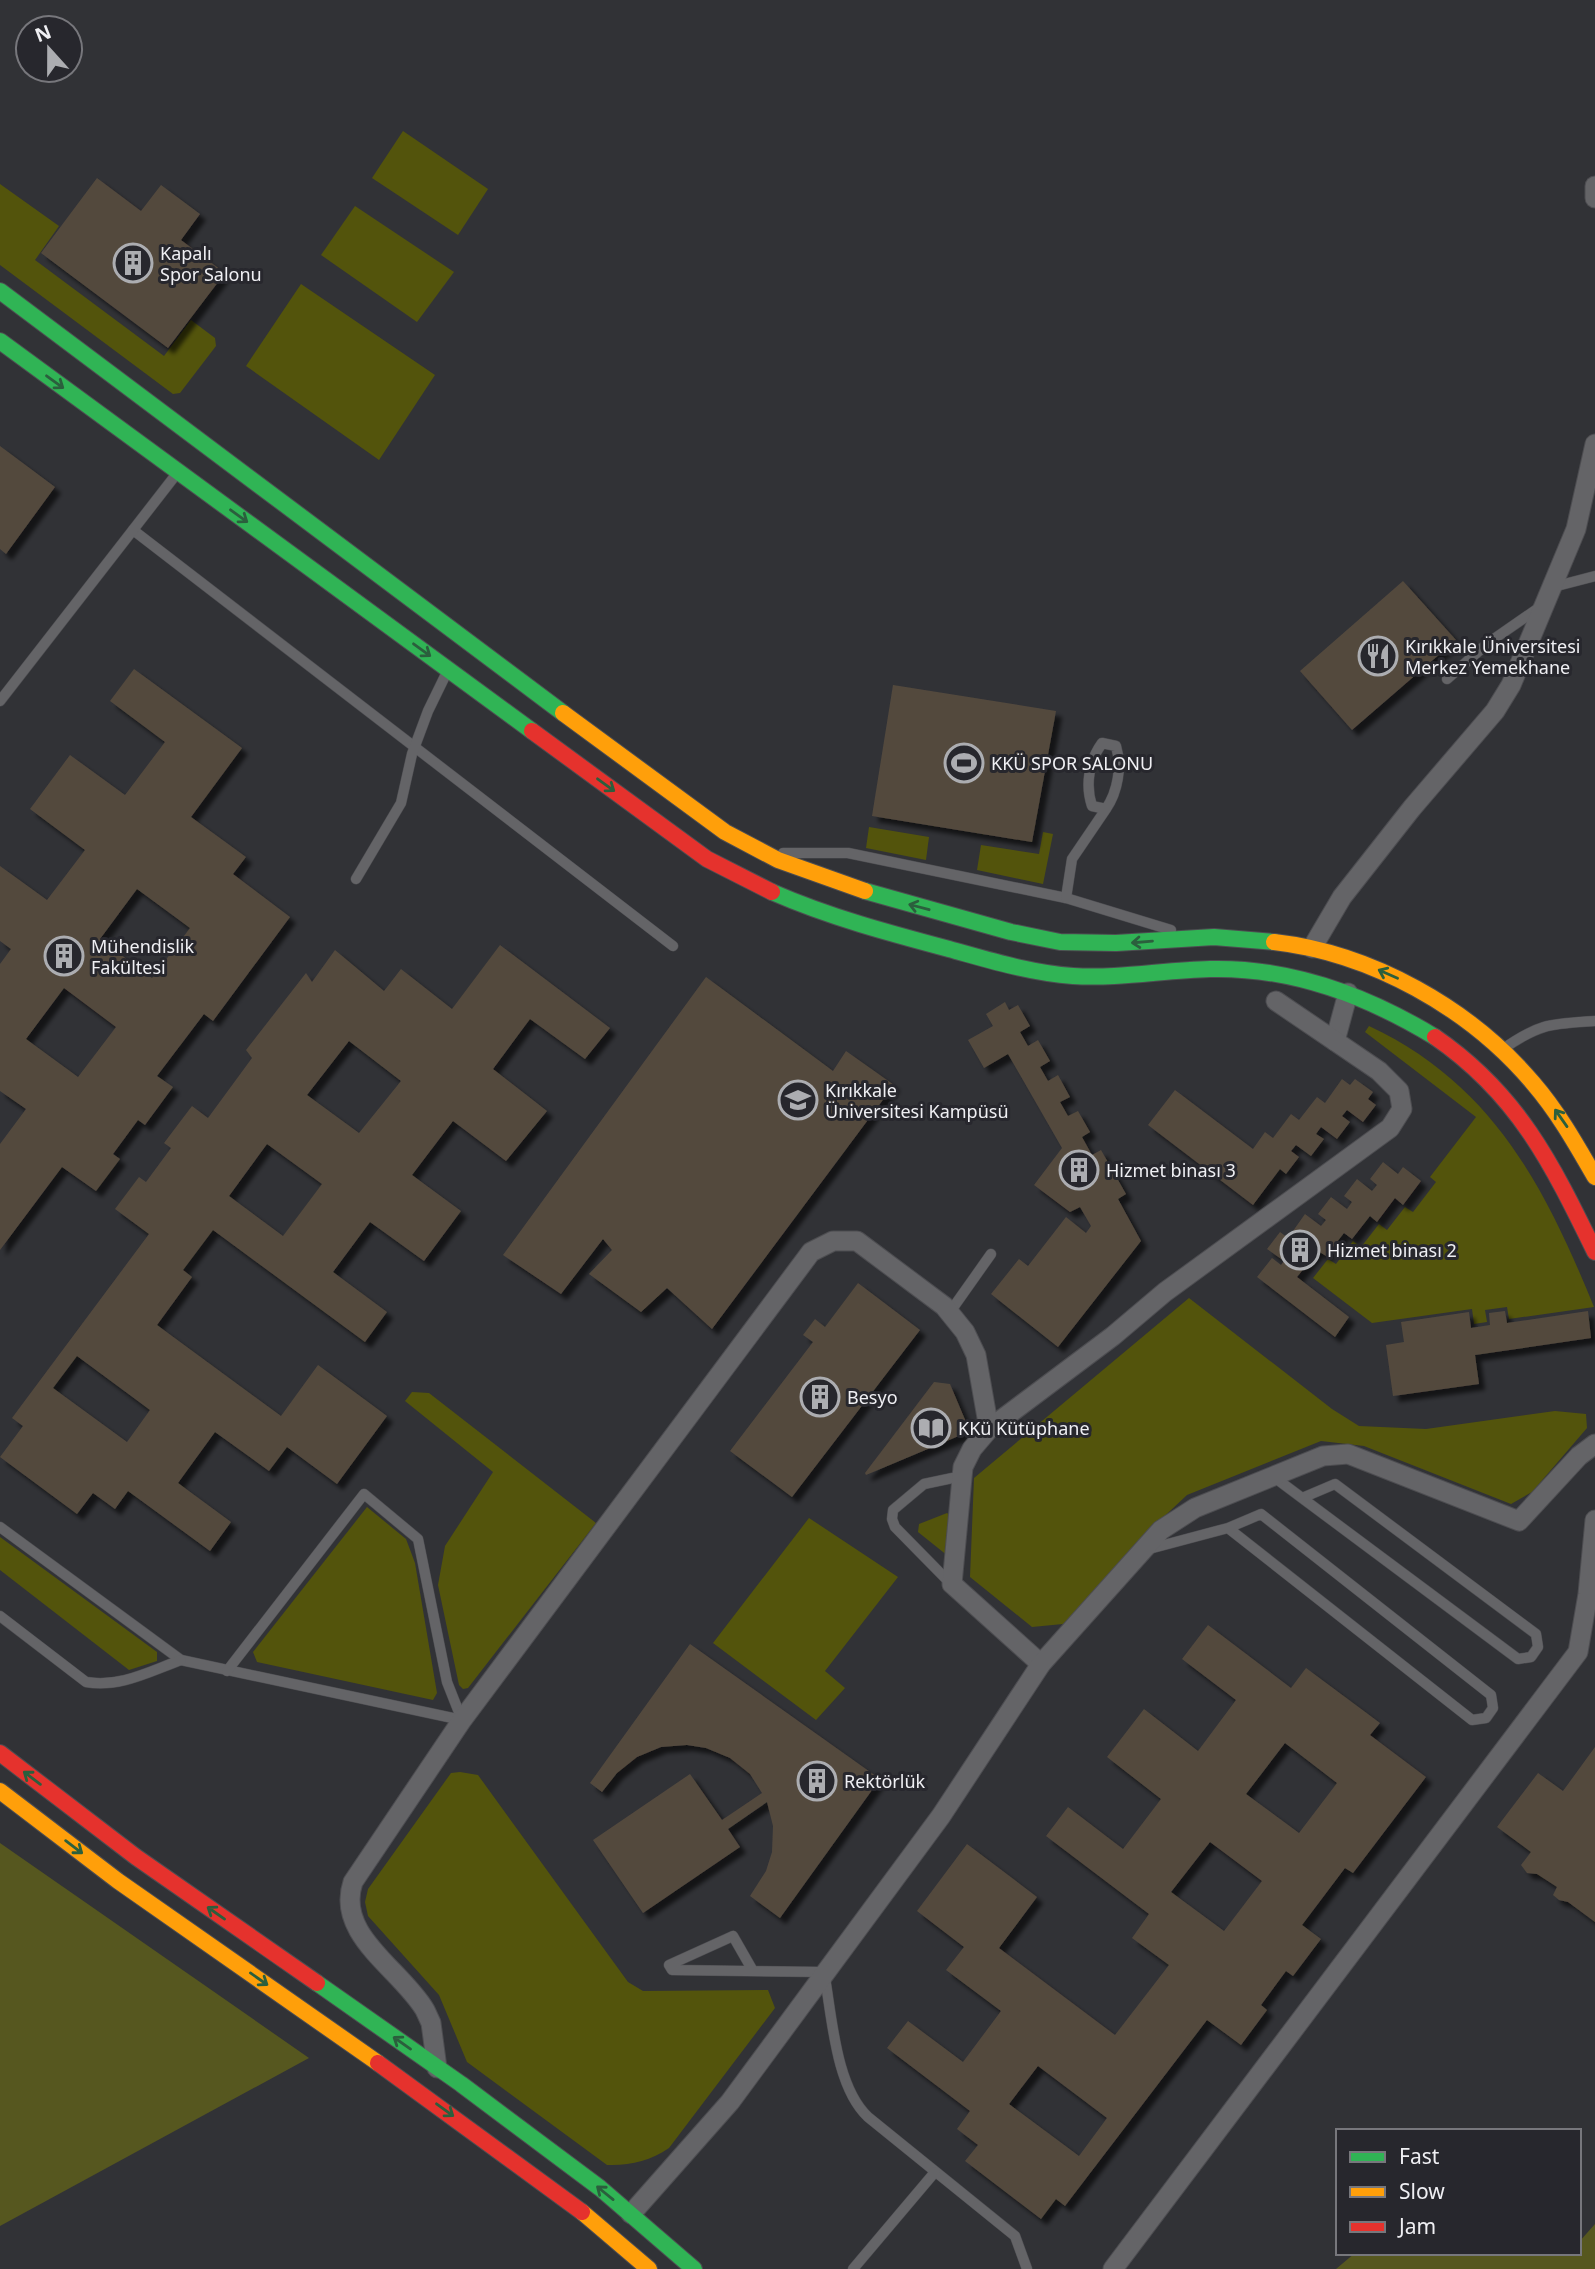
<svg xmlns="http://www.w3.org/2000/svg" width="1595" height="2269" viewBox="0 0 1595 2269" font-family="'Noto Sans',sans-serif">
<style>
.green{fill:#53540c}
.forest{fill:#56571f}
.building{fill:#53493e;fill-rule:evenodd;filter:url(#shadow)}
.lines{fill:none;stroke-linecap:round;stroke-linejoin:round}
.lane-casing{stroke:#4d4d51;stroke-width:11}
.street-casing{stroke:#4d4d51;stroke-width:21}
.fast-casing{stroke:#4d4d51;stroke-width:18}
.slow-casing{stroke:#4d4d51;stroke-width:18}
.jam-casing{stroke:#4d4d51;stroke-width:18}
.lane{stroke:#646467;stroke-width:10}
.street{stroke:#646467;stroke-width:19}
.fast{stroke:#30b455;stroke-width:16}
.slow{stroke:#ff9f0a;stroke-width:16}
.jam{stroke:#e5322d;stroke-width:16}
.oneway{stroke:#2b5f3d}
.labels{text-anchor:middle;dominant-baseline:central;stroke-width:6;stroke-linejoin:round;paint-order:stroke}
.poi-label{font-size:18px;fill:#efeff3;stroke:#27272d;text-anchor:start}
</style>
<defs>
<filter id="shadow"><feDropShadow dx="6" dy="6" stdDeviation="2" flood-color="#0009"/></filter>
</defs>
<rect width="100%" height="100%" fill="#313236"/>
<g class="green">
<path d="M 403,131 L 488,189 L 458,235 L 372,178 Z"/>
<path d="M 0,184 L 59,226 L 35,260 L 164,356 L 191,320 L 215,338 L 216,346 L 180,393 L 173,394 L 0,265 Z"/>
<path d="M 355,206 L 454,272 L 417,322 L 321,255 Z"/>
<path d="M 301,284 L 435,375 L 379,460 L 246,366 Z"/>
<path d="M 869,827 L 929,837 L 926,860 L 866,848 Z"/>
<path d="M 1043,832 L 1053,834 L 1043,884 L 977,870 L 981,845 L 1039,854 Z"/>
<path d="M 1369,1026 C 1493,1084 1545,1187 1594,1307 L 1509,1319 L 1507,1307 L 1485,1310 L 1487,1322 L 1474,1324 L 1472,1309 L 1372,1323 L 1313,1278 L 1328,1259 L 1336,1264 L 1353,1241 L 1361,1247 L 1379,1224 L 1387,1230 L 1405,1207 L 1413,1212 L 1436,1182 L 1430,1177 L 1476,1117 L 1365,1032 Z"/>
<path d="M 1189,1298 L 1332,1409 L 1359,1426 L 1426,1429 L 1555,1411 L 1586,1414 L 1587,1428 L 1532,1492 L 1511,1504 L 1364,1446 L 1321,1441 L 1187,1495 L 1136,1543 L 1077,1611 L 1063,1624 L 1032,1627 L 970,1577 L 974,1478 Z"/>
<path d="M 412,1392 L 429,1393 L 596,1523 L 468,1688 L 463,1689 L 459,1685 L 438,1585 L 445,1546 L 493,1472 L 405,1401 Z"/>
<path d="M 367,1507 L 406,1539 L 415,1563 L 437,1693 L 433,1700 L 257,1662 L 253,1652 Z"/>
<path d="M 947,1513 L 952,1517 L 953,1560 L 918,1532 L 919,1524 Z"/>
<path d="M 809,1518 L 898,1577 L 825,1671 L 845,1688 L 816,1720 L 713,1643 Z"/>
<path d="M 0,1537 L 157,1652 L 157,1661 L 129,1670 L 0,1570 Z"/>
<path d="M 460,1772 L 478,1775 L 628,1982 L 643,1991 L 768,1990 L 775,2008 L 669,2148 C 650,2161 629,2166 607,2165 L 467,2062 L 439,1995 L 368,1916 L 365,1902 L 368,1889 L 451,1773 Z"/>
</g>
<g class="forest">
<path d="M 0,1843 L 309,2058 L 0,2226 Z"/>
<path d="M 1595,2224 L 1595,2269 L 1336,2269 L 1355,2253 L 1579,2253 L 1579,2242 Z"/>
</g>
<g class="building">
<path d="M 97,178 L 141,211 L 161,185 L 200,214 L 181,240 L 225,273 L 168,348 L 41,253 Z"/>
<path d="M 0,446 L 55,487 L 6,554 L 0,549 Z"/>
<path d="M 1403,581 L 1456,640 L 1352,730 L 1300,671 Z"/>
<path d="M 134,669 L 242,748 L 191,817 L 246,857 L 233,874 L 290,917 L 213,1021 L 204,1014 L 157,1076 L 173,1087 L 145,1125 L 138,1120 L 113,1154 L 120,1159 L 96,1191 L 62,1167 L 0,1250 L 0,1144 L 26,1109 L 0,1091 L 0,964 L 11,949 L 0,941 L 0,866 L 47,900 L 85,850 L 30,809 L 70,755 L 125,795 L 165,742 L 110,701 ZM 137,889 L 190,928 L 152,978 L 100,939 ZM 64,988 L 116,1027 L 78,1077 L 26,1039 Z"/>
<path d="M 893,685 L 1056,711 L 1032,842 L 872,816 Z"/>
<path d="M 500,945 L 610,1028 L 585,1059 L 530,1019 L 493,1069 L 547,1111 L 506,1161 L 453,1121 L 412,1175 L 461,1211 L 424,1261 L 370,1222 L 333,1272 L 387,1312 L 365,1342 L 213,1230 L 183,1270 L 192,1277 L 157,1325 L 281,1416 L 318,1365 L 387,1416 L 337,1484 L 287,1447 L 269,1471 L 215,1432 L 178,1483 L 231,1522 L 210,1551 L 128,1491 L 115,1509 L 93,1493 L 77,1514 L 0,1457 L 23,1426 L 12,1418 L 149,1234 L 115,1209 L 139,1177 L 146,1182 L 171,1148 L 164,1143 L 192,1106 L 208,1118 L 252,1058 L 246,1050 L 306,973 L 312,982 L 335,950 L 384,991 L 401,969 L 452,1009 ZM 349,1041 L 401,1081 L 359,1133 L 307,1095 ZM 267,1144 L 322,1184 L 283,1236 L 229,1196 ZM 77,1356 L 150,1410 L 127,1442 L 53,1388 Z"/>
<path d="M 706,977 L 833,1071 L 846,1051 L 894,1085 L 712,1329 L 667,1288 L 641,1312 L 589,1274 L 612,1250 L 603,1239 L 561,1294 L 503,1255 Z"/>
<path d="M 1005,1002 L 1009,1010 L 1018,1005 L 1030,1026 L 1020,1032 L 1028,1046 L 1038,1040 L 1050,1061 L 1040,1067 L 1048,1081 L 1058,1075 L 1070,1097 L 1060,1102 L 1068,1116 L 1078,1111 L 1090,1132 L 1082,1137 L 1092,1155 L 1101,1150 L 1126,1194 L 1118,1199 L 1141,1241 L 1058,1347 L 991,1294 L 1019,1259 L 1028,1266 L 1066,1217 L 1086,1233 L 1091,1226 L 1080,1207 L 1070,1212 L 1034,1185 L 1062,1148 L 1008,1054 L 984,1068 L 968,1040 L 993,1026 L 986,1014 Z"/>
<path d="M 1342,1079 L 1350,1085 L 1355,1079 L 1373,1092 L 1368,1099 L 1376,1105 L 1363,1122 L 1347,1110 L 1342,1116 L 1350,1122 L 1337,1139 L 1321,1127 L 1316,1134 L 1324,1139 L 1311,1156 L 1296,1145 L 1291,1151 L 1299,1157 L 1286,1174 L 1280,1169 L 1253,1205 L 1148,1125 L 1175,1090 L 1253,1149 L 1265,1132 L 1273,1138 L 1291,1114 L 1299,1120 L 1317,1097 L 1325,1103 Z"/>
<path d="M 1383,1162 L 1398,1174 L 1403,1167 L 1421,1181 L 1403,1205 L 1395,1198 L 1377,1222 L 1370,1216 L 1352,1239 L 1344,1233 L 1326,1256 L 1318,1251 L 1297,1277 L 1349,1317 L 1335,1337 L 1257,1277 L 1272,1258 L 1281,1265 L 1284,1261 L 1267,1249 L 1280,1232 L 1295,1243 L 1300,1237 L 1293,1231 L 1305,1214 L 1321,1226 L 1326,1220 L 1318,1214 L 1331,1197 L 1347,1209 L 1352,1202 L 1344,1196 L 1357,1179 L 1372,1191 L 1377,1185 L 1370,1179 Z"/>
<path d="M 858,1283 L 920,1330 L 792,1497 L 730,1451 L 813,1342 L 803,1335 L 815,1319 L 825,1327 Z"/>
<path d="M 1505,1311 L 1507,1323 L 1588,1311 L 1591,1338 L 1475,1355 L 1479,1384 L 1393,1396 L 1386,1345 L 1404,1342 L 1401,1322 L 1469,1312 L 1471,1328 L 1490,1325 L 1489,1313 Z"/>
<path d="M 934,1382 L 950,1384 L 966,1422 L 961,1435 L 866,1475 L 865,1473 Z"/>
<path d="M 1208,1625 L 1291,1688 L 1306,1668 L 1380,1723 L 1370,1735 L 1426,1777 L 1353,1873 L 1345,1868 L 1302,1925 L 1321,1939 L 1293,1976 L 1286,1971 L 1261,2005 L 1267,2010 L 1241,2045 L 1207,2020 L 1065,2206 L 1056,2199 L 1041,2219 L 965,2161 L 978,2145 L 957,2129 L 970,2111 L 887,2048 L 908,2021 L 963,2062 L 1001,2011 L 946,1970 L 964,1947 L 917,1911 L 967,1844 L 1037,1897 L 999,1948 L 1115,2035 L 1169,1965 L 1132,1938 L 1149,1914 L 1046,1836 L 1068,1807 L 1123,1849 L 1161,1799 L 1107,1757 L 1144,1709 L 1198,1751 L 1236,1700 L 1182,1659 ZM 1285,1743 L 1337,1783 L 1299,1833 L 1246,1794 ZM 1210,1842 L 1262,1881 L 1224,1931 L 1171,1892 ZM 1038,2066 L 1107,2118 L 1079,2156 L 1009,2104 Z"/>
<path d="M 690,1644 L 880,1779 L 780,1918 L 750,1896 L 766,1871 L 772,1852 L 773,1826 L 767,1802 L 728,1829 L 740,1847 L 643,1913 L 593,1840 L 690,1774 L 722,1820 L 762,1793 L 750,1774 L 730,1758 L 706,1748 L 687,1745 L 661,1747 L 637,1757 L 617,1773 L 602,1792 L 590,1783 Z"/>
<path d="M 1595,1747 L 1595,1922 L 1568,1902 L 1559,1900 L 1553,1895 L 1557,1887 L 1537,1874 L 1527,1873 L 1521,1865 L 1531,1852 L 1497,1827 L 1538,1773 L 1563,1791 Z"/>
</g>
<g class="lines">
<defs>
<g id="lane">
<path d="M 133,530 L 673,946"/>
<path d="M 1553,587 L 1595,576"/>
<path d="M 1447,679 L 1488,643 L 1540,607"/>
<path d="M 0,701 L 178,472"/>
<path d="M 783,853 L 848,853 L 1066,898 L 1171,930"/>
<path d="M 356,879 L 401,803 L 412,754 L 428,711 L 448,670"/>
<path d="M 1066,898 L 1072,859 L 1106,809 L 1092,806 C 1085,785 1089,761 1102,743 L 1116,746 C 1122,767 1118,791 1106,809"/>
<path d="M 1503,1049 C 1540,1023 1551,1024 1595,1021"/>
<path d="M 950,1312 L 991,1254"/>
<path d="M 1274,1477 L 1302,1498 L 1335,1484 L 1536,1634 L 1538,1647 L 1531,1657 L 1518,1659 L 1302,1498"/>
<path d="M 0,1527 L 181,1660 L 462,1720"/>
<path d="M 1149,1549 L 1228,1528 L 1472,1720 L 1486,1718 L 1493,1708 L 1491,1695 L 1261,1514 L 1228,1528"/>
<path d="M 951,1584 L 895,1527 L 892,1519 L 893,1510 L 924,1484 L 962,1476"/>
<path d="M 0,1616 L 86,1682 C 120,1688 150,1671 181,1660"/>
<path d="M 227,1671 L 364,1494 L 418,1539 L 447,1682 L 462,1720"/>
<path d="M 753,1971 L 733,1936 L 669,1965 L 672,1970 L 824,1972 C 832,2015 835,2086 868,2117 L 1015,2236 L 1027,2269"/>
<path d="M 853,2269 L 935,2172"/>
</g>
<g id="street">
<path d="M 1595,186 L 1595,198"/>
<path d="M 1312,948 L 1342,897 L 1412,808 L 1495,711 L 1511,685 L 1576,529 L 1595,444"/>
<path d="M 1335,1041 L 1348,993"/>
<path d="M 1041,1664 L 952,1584 L 963,1467 L 972,1449 L 989,1429 L 1113,1336 L 1165,1292 L 1390,1128 L 1402,1109 L 1399,1091 L 1379,1071 L 1276,1001"/>
<path d="M 437,2068 L 431,2023 L 425,2010 C 401,1969 335,1935 353,1882 L 462,1720 L 811,1252 L 833,1241 L 857,1241 L 944,1306 L 965,1332 L 976,1355 L 989,1429"/>
<path d="M 631,2214 L 730,2102 L 941,1816 L 1041,1664 L 1161,1530 L 1195,1508 L 1323,1456 L 1348,1454 L 1519,1521 L 1579,1456 L 1595,1444"/>
<path d="M 1113,2269 L 1578,1652 L 1588,1594 L 1595,1520"/>
</g>
<g id="fast">
<path d="M 0,291 L 563,713"/>
<path d="M 0,341 L 532,731"/>
<path d="M 865,891 L 1011,932 L 1060,942 L 1116,943 L 1214,937 L 1274,942"/>
<path d="M 772,892 C 829,917 889,933 949,949 C 989,960 1030,973 1073,976 C 1119,979 1164,970 1210,969 C 1291,967 1366,995 1435,1037"/>
<path d="M 317,1983 L 461,2084 L 600,2188 L 694,2269"/>
</g>
<g id="slow">
<path d="M 563,713 L 725,832 L 778,860 L 865,891"/>
<path d="M 1274,942 C 1371,953 1470,1008 1533,1083 C 1558,1112 1576,1144 1595,1177"/>
<path d="M 0,1791 L 118,1881 L 378,2063"/>
<path d="M 582,2212 L 649,2269"/>
</g>
<g id="jam">
<path d="M 532,731 L 707,859 L 772,892"/>
<path d="M 1435,1037 C 1518,1094 1552,1164 1595,1252"/>
<path d="M 0,1753 L 136,1857 L 317,1983"/>
<path d="M 378,2063 L 582,2212"/>
</g>
</defs>
<use href="#lane" class="lane-casing"/>
<use href="#street" class="street-casing"/>
<use href="#fast" class="fast-casing"/>
<use href="#slow" class="slow-casing"/>
<use href="#jam" class="jam-casing"/>
<use href="#lane" class="lane"/>
<use href="#street" class="street"/>
<use href="#fast" class="fast"/>
<use href="#slow" class="slow"/>
<use href="#jam" class="jam"/>
</g>
<defs><path id="oneway-shaft" d="M-6 0H5M1.5-3L5.5 0L1.5 3" fill="none" stroke-width="1.6" stroke-linecap="round" stroke-linejoin="round" transform="scale(1.75)"/></defs>
<g class="oneway">
<use href="#oneway-shaft" transform="translate(55 382) rotate(36)"/>
<use href="#oneway-shaft" transform="translate(239 516) rotate(36)"/>
<use href="#oneway-shaft" transform="translate(422 650) rotate(36)"/>
<use href="#oneway-shaft" transform="translate(606 785) rotate(36)"/>
<use href="#oneway-shaft" transform="translate(919 907) rotate(-165)"/>
<use href="#oneway-shaft" transform="translate(1142 942) rotate(175)"/>
<use href="#oneway-shaft" transform="translate(1388 974) rotate(-156)"/>
<use href="#oneway-shaft" transform="translate(1561 1118) rotate(-125)"/>
<use href="#oneway-shaft" transform="translate(32 1778) rotate(-143)"/>
<use href="#oneway-shaft" transform="translate(74 1847) rotate(37)"/>
<use href="#oneway-shaft" transform="translate(216 1913) rotate(-145)"/>
<use href="#oneway-shaft" transform="translate(259 1979) rotate(35)"/>
<use href="#oneway-shaft" transform="translate(402 2043) rotate(-145)"/>
<use href="#oneway-shaft" transform="translate(445 2110) rotate(36)"/>
<use href="#oneway-shaft" transform="translate(605 2193) rotate(-141)"/>
</g>
<defs>
<symbol id="building-ring" viewBox="-11 -11 22 22"><circle r="9.5" fill="#27272d" stroke="#acadb1" stroke-width="1.5"/><path d="M-4-6H4V6H1V3H-1V6H-4ZM-2.5-4.3h1.7v1.8h-1.7ZM.8-4.3h1.7v1.8H.8ZM-2.5-1h1.7V.8h-1.7ZM.8-1h1.7V.8H.8Z" fill="#acadb1"/></symbol>
<symbol id="restaurant-ring" viewBox="-11 -11 22 22"><circle r="9.5" fill="#27272d" stroke="#acadb1" stroke-width="1.5"/><path d="M-5-6h1v4h1v-4h1v4h1v-4h1v5L-1.5 .5V6h-2V.5L-5-1ZM5-6V6H3V1.5H1.5Q1.5-4 5-6Z" fill="#acadb1"/></symbol>
<symbol id="stadium-ring" viewBox="-11 -11 22 22"><circle r="9.5" fill="#27272d" stroke="#acadb1" stroke-width="1.5"/><path d="M0-5a6.5 5 0 1 0 0 10a6.5 5 0 1 0 0-10ZM-3.5-1.8h7v3.6h-7Z" fill="#acadb1"/></symbol>
<symbol id="university-ring" viewBox="-11 -11 22 22"><circle r="9.5" fill="#27272d" stroke="#acadb1" stroke-width="1.5"/><path d="M0-5L7-2L0 1L-7-2ZM-4 1L0 2.5L4 1V4Q0 6-4 4Z" fill="#acadb1"/></symbol>
<symbol id="library-ring" viewBox="-11 -11 22 22"><circle r="9.5" fill="#27272d" stroke="#acadb1" stroke-width="1.5"/><path d="M-6-4Q-3-5.5-.7-3.5V5Q-3 3-6 4ZM6-4Q3-5.5 .7-3.5V5Q3 3 6 4Z" fill="#acadb1"/></symbol>
</defs>
<g fill-rule="evenodd">
<use href="#building-ring" x="111" y="241" width="44" height="44"/>
<use href="#restaurant-ring" x="1356" y="634" width="44" height="44"/>
<use href="#stadium-ring" x="942" y="741" width="44" height="44"/>
<use href="#building-ring" x="42" y="934" width="44" height="44"/>
<use href="#university-ring" x="776" y="1078" width="44" height="44"/>
<use href="#building-ring" x="1057" y="1148" width="44" height="44"/>
<use href="#building-ring" x="1278" y="1228" width="44" height="44"/>
<use href="#building-ring" x="798" y="1375" width="44" height="44"/>
<use href="#library-ring" x="909" y="1406" width="44" height="44"/>
<use href="#building-ring" x="795" y="1759" width="44" height="44"/>
</g>
<g class="labels">
<g class="poi-label">
<text x="160" y="253">Kapalı<tspan x="160" dy="21">Spor Salonu</tspan></text>
<text x="1405" y="646">Kırıkkale Üniversitesi<tspan x="1405" dy="21">Merkez Yemekhane</tspan></text>
<text x="991" y="763">KKÜ SPOR SALONU</text>
<text x="91" y="946">Mühendislik<tspan x="91" dy="21">Fakültesi</tspan></text>
<text x="825" y="1090">Kırıkkale<tspan x="825" dy="21">Üniversitesi Kampüsü</tspan></text>
<text x="1106" y="1170">Hizmet binası 3</text>
<text x="1327" y="1250">Hizmet binası 2</text>
<text x="847" y="1397">Besyo</text>
<text x="958" y="1428">KKü Kütüphane</text>
<text x="844" y="1781">Rektörlük</text>
</g>
</g>
<rect x="1336" y="2129" width="245" height="126" fill="#27272d" stroke="#77777c" stroke-width="2"/>
<rect x="1350" y="2152" width="35" height="10" fill="#30b455" stroke="#77777c" stroke-width="2"/>
<text x="1399" y="2164" font-size="21" fill="#efeff3">Fast</text>
<rect x="1350" y="2187" width="35" height="10" fill="#ff9f0a" stroke="#77777c" stroke-width="2"/>
<text x="1399" y="2199" font-size="21" fill="#efeff3">Slow</text>
<rect x="1350" y="2222" width="35" height="10" fill="#e5322d" stroke="#77777c" stroke-width="2"/>
<text x="1399" y="2234" font-size="21" fill="#efeff3">Jam</text>
<g transform="translate(49 49) rotate(339)"><circle r="33" fill="#27272d" stroke="#77777c" stroke-width="2"/>
<path d="M0-5L12 26L0 18L-12 26Z" fill="#acadb1"/>
<text y="-10" font-size="19" font-weight="bold" text-anchor="middle" fill="#efeff3">N</text>
</g>
</svg>
